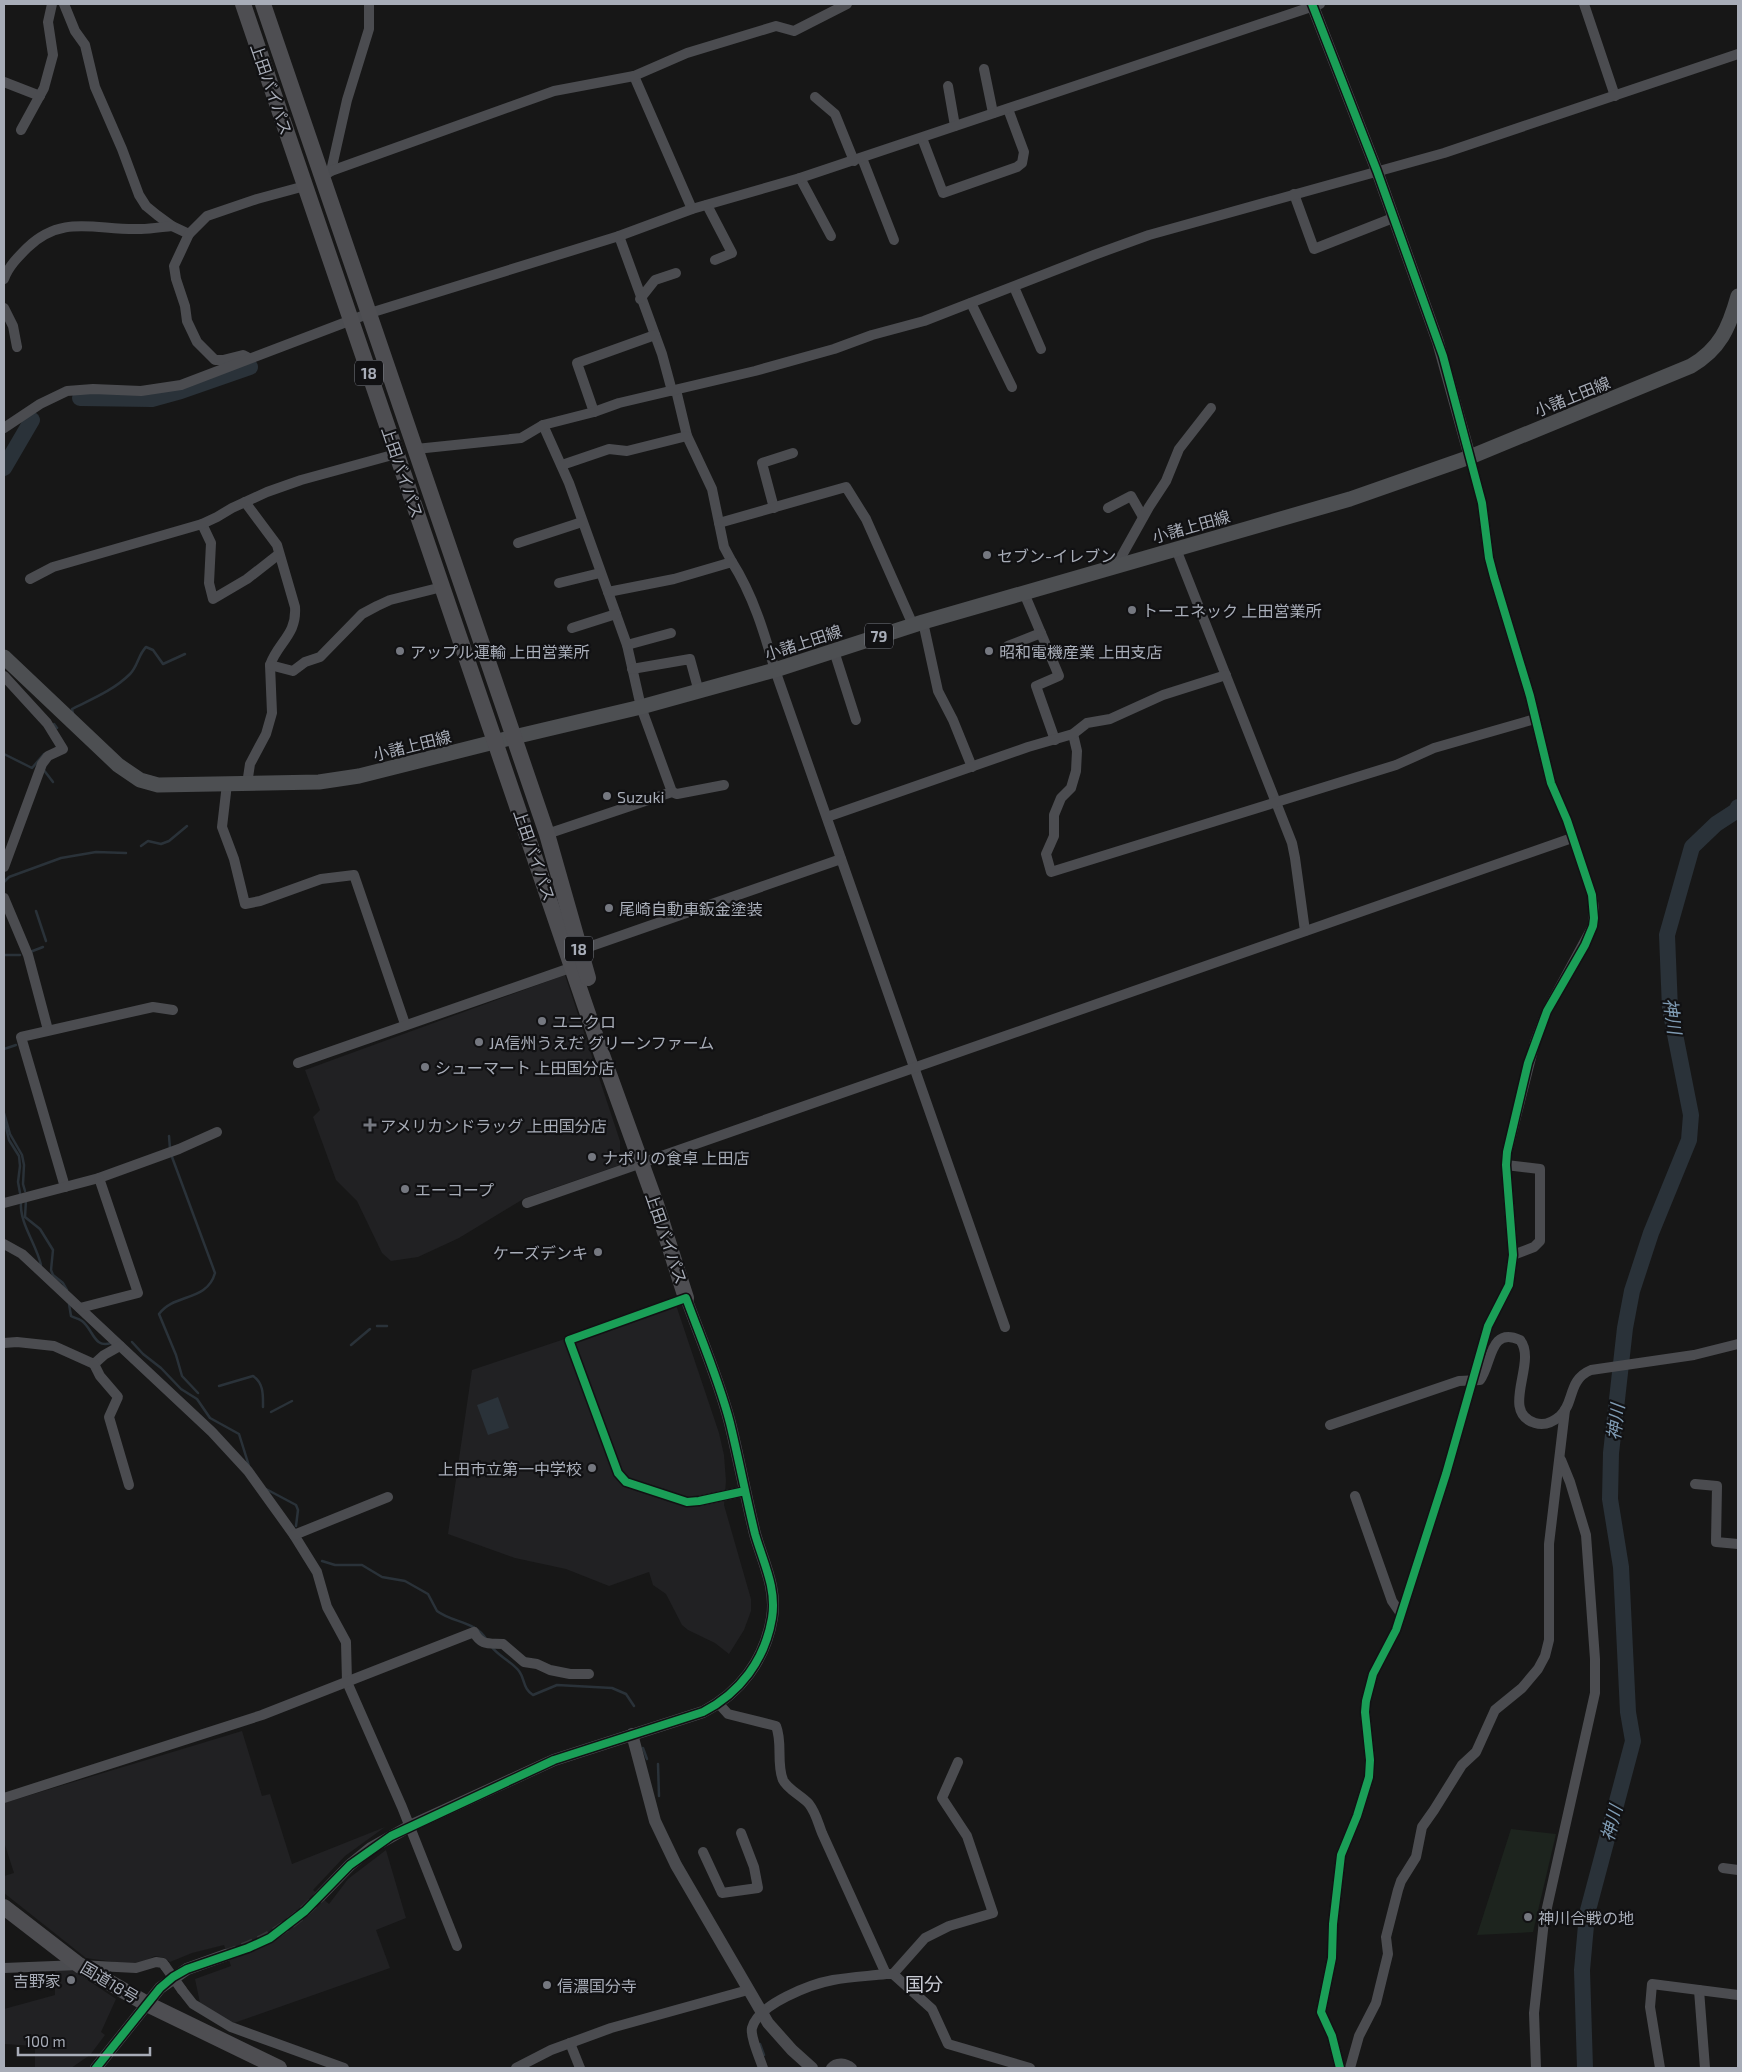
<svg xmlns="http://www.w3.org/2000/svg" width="1742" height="2072" viewBox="0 0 1742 2072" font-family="'Exo 2','Noto Sans JP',sans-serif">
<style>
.built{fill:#212123}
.green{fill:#1d241e}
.water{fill:#2a3239}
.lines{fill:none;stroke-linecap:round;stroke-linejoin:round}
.stream{stroke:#2a3239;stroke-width:2.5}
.river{stroke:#2a3239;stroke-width:16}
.tertiary-tunnel{stroke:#343537;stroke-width:12;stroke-dasharray:12 6;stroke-linecap:butt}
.minor{stroke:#4b4c50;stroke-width:10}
.tertiary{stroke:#4b4c50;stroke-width:12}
.primary{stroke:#4d4f52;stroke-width:15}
.trunk{stroke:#4e4e52;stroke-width:16}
.minor-bridge{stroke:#4b4c50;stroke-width:10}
.cycleway-casing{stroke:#111113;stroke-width:11}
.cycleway{stroke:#1a9f57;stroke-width:8}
.poi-dot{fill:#757880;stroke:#111113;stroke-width:2}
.labels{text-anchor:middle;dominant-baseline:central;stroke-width:4.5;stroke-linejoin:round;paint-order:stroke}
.shield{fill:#111113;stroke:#7b7e86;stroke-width:1}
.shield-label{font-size:15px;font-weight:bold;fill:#a8adb8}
.street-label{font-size:16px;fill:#a8adb8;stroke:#111113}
.poi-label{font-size:16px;fill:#a8adb8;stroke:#111113;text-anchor:start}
.water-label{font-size:18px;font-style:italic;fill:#7f9bb3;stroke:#111113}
.quarter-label{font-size:19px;fill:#c9ccd4;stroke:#111113}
</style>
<rect width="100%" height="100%" fill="#171717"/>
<g class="built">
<path d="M 565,975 L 620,1141 L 620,1165 L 525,1198 L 459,1238 L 418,1257 L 391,1261 L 382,1253 L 357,1201 L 336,1180 L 313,1117 L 320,1110 L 305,1070 Z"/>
<path d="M 675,1302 L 719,1433 L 724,1455 L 726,1481 L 724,1505 L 751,1599 L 751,1611 L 744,1630 L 729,1654 L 715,1643 L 688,1630 L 682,1625 L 666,1594 L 653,1585 L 649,1572 L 609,1586 L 566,1569 L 515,1558 L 448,1534 L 472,1370 Z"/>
<path d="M 242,1731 L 262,1796 L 270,1794 L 292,1864 L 385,1827 L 345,1856 L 313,1890 L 329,1904 L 348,1879 L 386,1850 L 406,1918 L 376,1930 L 390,1968 L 234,2023 L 200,2003 L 195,1979 L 231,1966 L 224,1945 L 192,1953 L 170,1962 L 165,1958 L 155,1956 L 136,1965 L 86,1958 L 4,1893 L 4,1876 L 14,1873 L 4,1842 L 4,1803 Z"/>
<path d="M 71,1969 L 116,1999 L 101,2032 L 105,2035 L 90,2055 L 71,2068 L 35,2068 L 35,2046 L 4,2044 L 4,2009 L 55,1995 L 55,1970 Z"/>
</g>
<path class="green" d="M 1511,1829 L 1556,1834 L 1533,1932 L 1477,1935 Z"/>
<path class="water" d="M 498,1397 L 509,1428 L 488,1435 L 477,1405 Z"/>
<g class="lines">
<g class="stream">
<path d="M 73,714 L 72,709 C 92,699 114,690 130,674 C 138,666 138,655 146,647 L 153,650 L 163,664 L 185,654"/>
<path d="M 54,724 L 57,728"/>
<path d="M 4,754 L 32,768 L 44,754"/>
<path d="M 43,769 L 53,782"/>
<path d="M 141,846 L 148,841 L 161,844 L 169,841 L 187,826"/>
<path d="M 4,882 L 9,877 L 61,858 L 96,852 L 126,853"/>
<path d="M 36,911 L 46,941"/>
<path d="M 30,952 L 43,947"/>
<path d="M 4,955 L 20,955"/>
<path d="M 4,1049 L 16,1045"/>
<path d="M 4,1113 L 10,1134 L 22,1155 L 24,1165 L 23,1184 L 25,1191"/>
<path d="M 4,1119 L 9,1140 L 19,1156 L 20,1166 L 18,1182 L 20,1193"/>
<path d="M 169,1136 L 170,1149"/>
<path d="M 172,1157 L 215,1273 C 207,1302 174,1293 159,1314 L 176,1355 L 182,1376 L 198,1393"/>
<path d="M 26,1200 L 25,1217 L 40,1229 L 53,1250 L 51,1270 L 53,1275 L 63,1283 L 67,1290"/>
<path d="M 21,1201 C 19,1223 36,1243 41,1265"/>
<path d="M 69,1304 L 71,1316 C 74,1318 78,1318 82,1321 C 93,1329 94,1349 111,1343"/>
<path d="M 377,1326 L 387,1326"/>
<path d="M 132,1342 L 143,1354 L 161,1368 L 181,1389 L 197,1399 L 210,1418 L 239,1434 L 249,1466"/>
<path d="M 351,1345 L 370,1329"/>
<path d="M 219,1386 L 253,1376 C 264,1383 263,1396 263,1407"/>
<path d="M 271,1412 L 292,1401"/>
<path d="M 266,1489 L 296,1505 L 298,1510 L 296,1526"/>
<path d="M 322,1561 L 335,1565 L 362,1565 L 382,1577 L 405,1581 L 428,1594 L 437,1611 C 453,1623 475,1621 486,1639"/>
<path d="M 491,1646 C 498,1656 511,1661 519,1671 C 525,1679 523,1689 533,1695 L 557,1685 L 612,1688 L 626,1694 L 634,1706"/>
<path d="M 643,1748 L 647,1759"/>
<path d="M 658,1764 L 659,1796"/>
<path d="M 760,2044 L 764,2055"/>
</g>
<g class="river">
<path d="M 80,398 L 152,399 L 181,391 L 250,367"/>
<path d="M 4,468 L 32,420"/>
<path d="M 1585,2068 L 1582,1970 L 1587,1914 L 1633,1741 L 1628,1712 L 1621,1567 L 1610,1499 L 1611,1453 L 1625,1328 L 1632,1291 L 1651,1233 L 1689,1140 L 1691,1115 L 1670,1009 L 1667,935 L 1692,847 L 1716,824 L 1736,811 L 1738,807"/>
</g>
<path class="tertiary-tunnel" d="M 226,1955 C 266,1942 291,1926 320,1896"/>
<g class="minor">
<path d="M 64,4 L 75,31 L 85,45 L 95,87 L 122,149 L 139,195 L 146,206 L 157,215 L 172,226 L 189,234"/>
<path d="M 1584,4 L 1615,96"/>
<path d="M 984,69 L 993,113"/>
<path d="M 634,76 L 692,209"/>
<path d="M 4,82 L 40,96"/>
<path d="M 948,86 L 955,126"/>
<path d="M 815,97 L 835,114 L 854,161"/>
<path d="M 21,130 L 44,88 L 53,55 L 48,22 L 52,4"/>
<path d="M 922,138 L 943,193 L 1017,167 L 1022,163 L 1024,152 L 1008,109"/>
<path d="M 862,158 L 894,240"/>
<path d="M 331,171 L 347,100 L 369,29 L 369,4"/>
<path d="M 324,176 L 331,171 L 554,91 L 634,76 L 687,53 L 776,26 L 794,31 L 847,4"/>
<path d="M 800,178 L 831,236"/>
<path d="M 1294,194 L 1314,249 L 1393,218"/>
<path d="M 707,205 L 732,253 L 715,260"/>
<path d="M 619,236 L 662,354 L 672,391"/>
<path d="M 4,279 C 8,267 18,257 27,248 C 63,213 97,231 141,229 C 151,229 162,227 172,226"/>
<path d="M 1014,287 L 1041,349"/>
<path d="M 640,299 L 655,280 L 676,273"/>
<path d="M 971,303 L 1012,387"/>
<path d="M 4,308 L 13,326 L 17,347"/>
<path d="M 247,357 L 243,355 L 223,360 L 215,360 L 197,342 L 187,321 L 185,306 L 176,279 L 174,266 L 189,234 L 207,216 L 257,199 L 305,186"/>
<path d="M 676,390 L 687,436 L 712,489 L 724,547 L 732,562"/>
<path d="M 594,412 L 577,363 L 655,335"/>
<path d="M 543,425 L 569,483 L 627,645 L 641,707 L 672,792"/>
<path d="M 4,428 L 40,404 L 67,391 L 93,389 L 141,391 L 181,385 L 370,313 L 619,236 L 692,209 L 800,178 L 1320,4"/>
<path d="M 416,449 L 521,438 L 543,425 L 594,412 L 619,403 L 755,371 L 834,349 L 872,335 L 924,321 L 1094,255 L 1149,235 L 1444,153 L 1738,54"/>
<path d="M 562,465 L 609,449 L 627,451 L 687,436"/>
<path d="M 245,502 L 277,545 L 295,607 C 297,635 278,642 270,665 L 272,713 L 266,734 L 250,764 L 247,784"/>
<path d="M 774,508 L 762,463 L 793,453"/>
<path d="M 1108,508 L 1131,496 L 1143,517"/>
<path d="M 719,523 L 846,487 L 866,519 L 913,625"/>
<path d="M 202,524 L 211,543 L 209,583 L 213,599 L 247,579 L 279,554"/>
<path d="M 518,543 L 582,522"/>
<path d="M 1176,549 L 1292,843 L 1295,858 L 1305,931"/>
<path d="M 1116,566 L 1149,507 L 1166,481 L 1179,449 L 1211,408"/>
<path d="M 30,579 L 53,567 L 202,524 L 217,517 L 232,508 L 267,492 L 301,480 L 396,454"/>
<path d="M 559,583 L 600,573"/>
<path d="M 608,592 L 674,579 L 732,562 C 753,595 764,632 775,670 L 1005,1327"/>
<path d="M 1024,593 L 1059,676 L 1036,686 L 1055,740"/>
<path d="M 923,622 L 938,691 L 953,720 L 972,767"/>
<path d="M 572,628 L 616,614"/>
<path d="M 627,645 L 671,633"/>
<path d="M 1008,646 L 1041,633"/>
<path d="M 834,651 L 856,720"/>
<path d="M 270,665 L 293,671 L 305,662 L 320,657 L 362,614 L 377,606 L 390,600 L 442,587"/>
<path d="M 632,669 L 690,659 L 699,692"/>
<path d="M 4,676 L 47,723 L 63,749 L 48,756 L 42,764 L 4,867"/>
<path d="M 1073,734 L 1077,751 L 1076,771 L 1071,788 L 1061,798 L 1054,815 L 1054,836 L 1046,854 L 1051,872 L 1396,765 L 1434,748 L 1535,719"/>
<path d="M 227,784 L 222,827 L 234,859 L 245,904 L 260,901 L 321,879 L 354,875 L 405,1024"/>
<path d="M 827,817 L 1028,747 L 1073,734 L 1087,723 L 1110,719 L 1163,695 L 1226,675"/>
<path d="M 547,834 L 672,792 L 677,794 L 724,785"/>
<path d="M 4,898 L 28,955 L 48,1030"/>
<path d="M 580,950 L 841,859"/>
<path d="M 298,1063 L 573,967"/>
<path d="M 1506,1165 L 1540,1169 L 1540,1241 L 1534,1247 L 1513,1255"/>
<path d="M 65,1187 L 21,1037 L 153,1007 L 173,1010"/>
<path d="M 4,1203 L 99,1178 L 179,1149 L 217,1132"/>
<path d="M 527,1203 L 1572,838"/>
<path d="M 4,1244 L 22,1254 L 212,1432 L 248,1471 L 294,1535 L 317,1572 L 327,1607 L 346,1642 L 347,1682 L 402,1807 L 457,1946"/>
<path d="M 686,1298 L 569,1340 L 618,1473 L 626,1482 L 687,1502 L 699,1501 L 745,1491"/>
<path d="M 80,1308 L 138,1293 L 99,1178"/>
<path d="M 4,1343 L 17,1342 L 54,1346 L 94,1364 L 104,1355 L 120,1346"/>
<path d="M 94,1364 L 100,1376 L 118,1397 L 109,1417 L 129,1485"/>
<path d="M 1330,1425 L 1459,1381 L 1480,1380 C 1492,1364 1489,1326 1520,1340 C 1538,1362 1499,1412 1535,1423 C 1544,1426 1553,1422 1560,1416 C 1575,1403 1567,1380 1591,1370 L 1694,1355 L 1738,1344"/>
<path d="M 1695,1484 L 1717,1486 L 1716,1542 L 1738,1544"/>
<path d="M 1355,1496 L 1392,1601 L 1401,1614"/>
<path d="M 294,1535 L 388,1497"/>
<path d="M 719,1704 L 728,1714 L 776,1726 C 783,1743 776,1763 783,1780 C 787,1789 802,1796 809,1804 C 816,1813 818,1823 822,1833 L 886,1974"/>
<path d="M 4,1798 L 262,1715 L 474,1632 C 481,1646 489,1643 503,1644 L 524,1662 L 537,1664 L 550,1670 L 570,1674 L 589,1674"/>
<path d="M 703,1852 L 722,1893 L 758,1888 L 754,1867 L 741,1833"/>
<path d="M 1723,1868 L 1738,1870"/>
<path d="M 4,1968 L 79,1965 L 136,1968 L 156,1962 L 163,1963 L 165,1966"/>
<path d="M 893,1974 L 925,1938 L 949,1926 L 993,1913 L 967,1836 L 942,1798 L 958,1762"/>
<path d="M 182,1990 L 193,2004 L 231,2027 L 344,2068"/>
<path d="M 1699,1990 L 1705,2068"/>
<path d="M 570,2043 L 580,2068"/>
<path d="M 516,2068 L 551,2050 L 611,2028 L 748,1990"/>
<path d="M 763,2068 C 760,2059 750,2036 752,2028 C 758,2004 811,1984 833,1980 C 850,1977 869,1976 886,1974 L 893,1974 L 932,2009 L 948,2044 L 1030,2068"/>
<path d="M 831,2068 C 837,2061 846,2063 852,2068"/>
<path d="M 1340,2068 L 1332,2036 L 1321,2012 L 1332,1958 L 1333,1924 L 1341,1855 L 1357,1816 L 1369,1777 L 1370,1760 L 1365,1712 L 1366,1701 L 1373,1674 L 1396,1630 L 1446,1474 L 1488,1326 L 1509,1285 L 1513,1255 L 1506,1165 L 1507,1152 L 1535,1042 L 1547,1011 L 1593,926 L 1594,908 L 1592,895 L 1567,820 L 1551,783 L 1530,696 L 1494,577 L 1489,558 L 1482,503 L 1470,457"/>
<path d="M 1350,2068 L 1359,2036 L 1376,2003 L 1388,1954 L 1386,1937 L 1398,1890 L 1401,1881 L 1416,1857 L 1422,1827 L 1434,1810 L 1462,1765 L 1476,1752 L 1495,1710 L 1522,1688 L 1538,1669 L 1545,1656 L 1549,1640 L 1549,1544 L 1565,1410"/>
<path d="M 1536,2068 L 1534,2013 L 1544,1921 L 1595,1693 L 1595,1659 L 1586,1535 L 1570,1482 L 1561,1460"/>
<path d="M 1660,2068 L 1650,2007 L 1652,1984 L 1738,1995"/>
</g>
<g class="tertiary">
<path d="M 1312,4 L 1377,171 L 1438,342 L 1470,457"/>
<path d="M 632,1734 L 655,1821 L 676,1865 L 768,2023 L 792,2050 L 812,2068"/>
<path d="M 320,1896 L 350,1865 L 371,1848 L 410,1826 L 554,1760 L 703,1712 C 740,1693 765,1660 772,1618 C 777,1588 763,1562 755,1534 C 746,1497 739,1460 730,1423 C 719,1380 701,1339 686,1298"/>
<path d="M 96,2068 L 160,1988 L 187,1969 L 226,1955"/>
</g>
<path class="primary" d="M 4,657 L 118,765 L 140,780 L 158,785 L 319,782 L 359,776 L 514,737 L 641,707 L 775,670 L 923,622 L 1350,499 L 1470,457 L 1691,366 C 1720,349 1729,328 1738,296"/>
<g class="trunk">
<path d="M 243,4 L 601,1052 L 656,1204 L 686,1298"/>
<path d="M 263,4 L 547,834 L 588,978"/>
<path d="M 4,1907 L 79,1965 L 147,2004 L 279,2068"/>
</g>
<path class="minor-bridge" d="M 165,1966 L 182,1990"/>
<defs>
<g id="cycleway">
<path d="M 1312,4 L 1377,171 L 1443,356 L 1482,503 L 1489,558 L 1494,577 L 1530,696 L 1551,783 L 1567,820 L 1592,895 L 1594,918 L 1593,926 L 1585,945 L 1547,1011 L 1528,1063 L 1507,1152 L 1506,1165 L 1513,1255 L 1509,1285 L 1488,1326 L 1446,1474 L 1396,1630 L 1373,1674 L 1366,1701 L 1365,1712 L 1370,1760 L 1369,1777 L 1357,1816 L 1341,1855 L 1333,1924 L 1332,1958 L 1321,2012 L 1332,2036 L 1340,2068"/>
<path d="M 96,2068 L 160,1988 L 173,1977 L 187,1969 L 248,1948 L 270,1938 L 305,1911 L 350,1865 L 391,1836 L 554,1760 L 703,1712 C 740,1693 765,1660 772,1618 C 777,1588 763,1562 755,1534 C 746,1497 739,1460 730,1423 C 719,1380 701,1339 686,1298 L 569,1340 L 618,1473 L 626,1482 L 687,1502 L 699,1501 L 745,1491"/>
</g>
</defs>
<use href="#cycleway" class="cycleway-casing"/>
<use href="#cycleway" class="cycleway"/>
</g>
<g class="poi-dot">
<circle cx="987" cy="555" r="5"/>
<circle cx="1132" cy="610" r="5"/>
<circle cx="400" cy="651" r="5"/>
<circle cx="989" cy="651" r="5"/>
<circle cx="607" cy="796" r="5"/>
<circle cx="609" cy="908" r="5"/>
<circle cx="542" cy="1021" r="5"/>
<circle cx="479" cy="1042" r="5"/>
<circle cx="425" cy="1067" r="5"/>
<path d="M367.5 1117.5h5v5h5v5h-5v5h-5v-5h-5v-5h5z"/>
<circle cx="592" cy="1157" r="5"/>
<circle cx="405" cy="1189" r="5"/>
<circle cx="598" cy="1252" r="5"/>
<circle cx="592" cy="1468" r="5"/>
<circle cx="1528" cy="1917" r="5"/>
<circle cx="71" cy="1980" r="5"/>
<circle cx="547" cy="1985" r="5"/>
</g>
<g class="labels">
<g class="shield">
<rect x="355" y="360.5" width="28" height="25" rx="4"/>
<rect x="865" y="623.5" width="28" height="25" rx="4"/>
<rect x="565" y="936.5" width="28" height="25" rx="4"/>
</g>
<g class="shield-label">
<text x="369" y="373">18</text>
<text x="879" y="636">79</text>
<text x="579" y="949">18</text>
</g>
<g class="street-label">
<text transform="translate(272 89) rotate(71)">上田バイパス</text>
<text transform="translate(1572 396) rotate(-22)">小諸上田線</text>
<text transform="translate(403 472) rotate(71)">上田バイパス</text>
<text transform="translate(1191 526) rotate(-16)">小諸上田線</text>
<text transform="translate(803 642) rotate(-18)">小諸上田線</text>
<text transform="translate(412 745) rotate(-14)">小諸上田線</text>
<text transform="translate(535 855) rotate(71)">上田バイパス</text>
<text transform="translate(667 1238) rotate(71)">上田バイパス</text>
<text transform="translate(110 1982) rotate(31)">国道18号</text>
</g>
<g class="poi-label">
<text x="997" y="555">セブン-イレブン</text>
<text x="1142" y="610">トーエネック 上田営業所</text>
<text x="410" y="651">アップル運輸 上田営業所</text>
<text x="999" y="651">昭和電機産業 上田支店</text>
<text x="617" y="796">Suzuki</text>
<text x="619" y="908">尾崎自動車鈑金塗装</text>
<text x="552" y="1021">ユニクロ</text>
<text x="489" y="1042">JA信州うえだ グリーンファーム</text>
<text x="435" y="1067">シューマート 上田国分店</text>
<text x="380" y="1125">アメリカンドラッグ 上田国分店</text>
<text x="602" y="1157">ナポリの食卓 上田店</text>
<text x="415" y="1189">エーコープ</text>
<text x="588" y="1252" text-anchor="end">ケーズデンキ</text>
<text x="582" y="1468" text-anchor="end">上田市立第一中学校</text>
<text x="1538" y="1917">神川合戦の地</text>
<text x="61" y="1980" text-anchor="end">吉野家</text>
<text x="557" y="1985">信濃国分寺</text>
</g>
<g class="water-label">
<text transform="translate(1673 1016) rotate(82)">神川</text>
<text transform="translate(1615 1422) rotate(-83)">神川</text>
<text transform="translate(1611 1823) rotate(-75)">神川</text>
</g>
<g class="quarter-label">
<text x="924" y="1983">国分</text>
</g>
</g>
<rect width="1742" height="2072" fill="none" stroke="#a8adb8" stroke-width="10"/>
<path d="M18 2047v8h132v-8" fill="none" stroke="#a8adb8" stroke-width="2.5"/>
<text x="25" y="2047" font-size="15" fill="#a8adb8" stroke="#111113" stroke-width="4" paint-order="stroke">100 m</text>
</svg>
